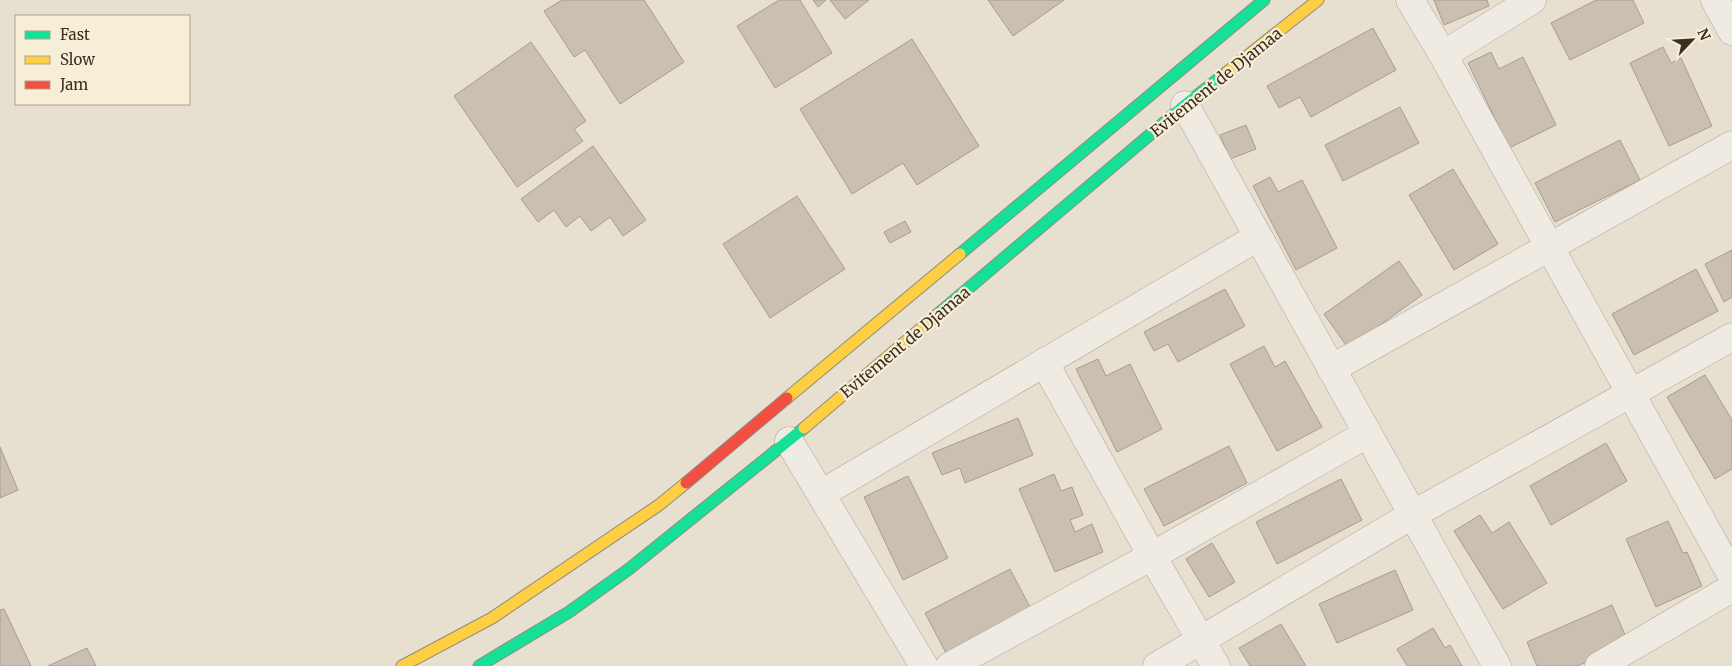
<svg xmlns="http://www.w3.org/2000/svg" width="1732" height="666" viewBox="0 0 1732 666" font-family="Merriweather,serif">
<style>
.building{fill:#cbbfb2;stroke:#a89c90}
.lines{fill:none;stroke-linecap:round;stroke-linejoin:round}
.street-casing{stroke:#ada599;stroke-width:29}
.fast-casing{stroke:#928b80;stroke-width:13}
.slow-casing{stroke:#928b80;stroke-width:13}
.jam-casing{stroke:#928b80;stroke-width:13}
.street{stroke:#efebe3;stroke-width:28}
.fast{stroke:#16e098;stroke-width:11}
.slow{stroke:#ffcf43;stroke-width:11}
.jam{stroke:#f24e42;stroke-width:11}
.labels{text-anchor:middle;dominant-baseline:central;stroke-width:4.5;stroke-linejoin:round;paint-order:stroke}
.street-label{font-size:16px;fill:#3d2e20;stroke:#f7eed8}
</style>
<rect width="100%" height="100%" fill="#e7e0d1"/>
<g class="building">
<path d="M 562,0 L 644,0 L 684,62 L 620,104 L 585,50 L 574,57 L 544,11 Z"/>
<path d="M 779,0 L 800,0 L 832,53 L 775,88 L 737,26 Z"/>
<path d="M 813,0 L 826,0 L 818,7 Z"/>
<path d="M 830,0 L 869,0 L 845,19 Z"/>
<path d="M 988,0 L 1064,0 L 1013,36 Z"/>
<path d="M 1434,0 L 1487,0 L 1489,6 L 1444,25 Z"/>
<path d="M 1596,0 L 1633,0 L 1644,23 L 1570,60 L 1551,23 Z"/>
<path d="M 1373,28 L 1396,70 L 1311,117 L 1300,97 L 1279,108 L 1267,86 Z"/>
<path d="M 912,39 L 979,146 L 917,185 L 903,163 L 852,194 L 800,109 Z"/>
<path d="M 531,42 L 586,121 L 574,129 L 583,141 L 517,187 L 454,96 Z"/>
<path d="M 1663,47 L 1671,63 L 1681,58 L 1712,126 L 1669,146 L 1630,63 Z"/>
<path d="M 1491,52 L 1499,69 L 1523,57 L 1556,125 L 1509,148 L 1468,63 Z"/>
<path d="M 1400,107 L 1419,143 L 1343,181 L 1325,145 Z"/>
<path d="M 1246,125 L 1256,149 L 1230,159 L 1220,135 Z"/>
<path d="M 1620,140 L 1640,180 L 1555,222 L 1535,183 Z"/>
<path d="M 593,146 L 646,220 L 623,236 L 610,217 L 591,231 L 580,216 L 566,227 L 554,210 L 538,222 L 521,199 Z"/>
<path d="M 1453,169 L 1498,244 L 1454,270 L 1409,195 Z"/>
<path d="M 1270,177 L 1278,192 L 1302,180 L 1337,248 L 1296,270 L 1253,186 Z"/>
<path d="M 797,196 L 845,269 L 770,318 L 723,244 Z"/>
<path d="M 905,221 L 911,232 L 890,243 L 884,232 Z"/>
<path d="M 1732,250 L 1732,297 L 1724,302 L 1705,264 Z"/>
<path d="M 1399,261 L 1422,295 L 1348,348 L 1324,314 Z"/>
<path d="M 1696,269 L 1718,311 L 1634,355 L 1612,314 Z"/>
<path d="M 1225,289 L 1245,326 L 1178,362 L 1168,344 L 1154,351 L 1144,332 Z"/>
<path d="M 1264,346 L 1275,367 L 1285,361 L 1322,427 L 1277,451 L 1230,364 Z"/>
<path d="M 1098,359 L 1106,376 L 1130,364 L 1162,429 L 1117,452 L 1076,369 Z"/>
<path d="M 1705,375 L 1732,420 L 1732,469 L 1715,479 L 1667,397 Z"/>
<path d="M 1018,418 L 1033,455 L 965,483 L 960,468 L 942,475 L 932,453 Z"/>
<path d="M 1606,443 L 1627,481 L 1551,525 L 1530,486 Z"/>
<path d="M 1229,446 L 1247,483 L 1164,526 L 1144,489 Z"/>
<path d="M 0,447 L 18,490 L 0,498 Z"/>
<path d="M 1054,474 L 1061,491 L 1072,487 L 1083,515 L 1070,520 L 1075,532 L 1092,524 L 1103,552 L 1055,572 L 1019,489 Z"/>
<path d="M 908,476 L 948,558 L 903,580 L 864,497 Z"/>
<path d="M 1341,479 L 1362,520 L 1277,564 L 1256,522 Z"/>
<path d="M 1480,515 L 1492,533 L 1509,522 L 1547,583 L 1503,609 L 1454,531 Z"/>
<path d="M 1668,521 L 1683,553 L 1687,552 L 1702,586 L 1656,607 L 1626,539 Z"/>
<path d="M 1212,543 L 1235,582 L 1209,597 L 1186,559 Z"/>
<path d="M 1010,569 L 1031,609 L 946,653 L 925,613 Z"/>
<path d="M 1395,570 L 1413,610 L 1337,643 L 1319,604 Z"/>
<path d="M 1612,605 L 1629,644 L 1577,666 L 1537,666 L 1527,642 Z"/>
<path d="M 4,609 L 31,666 L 0,666 L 0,610 Z"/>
<path d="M 1281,624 L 1306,666 L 1250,666 L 1239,648 Z"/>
<path d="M 1433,628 L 1445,648 L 1450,645 L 1462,666 L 1407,666 L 1397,649 Z"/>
<path d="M 87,648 L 96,666 L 48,666 Z"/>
</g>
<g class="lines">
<defs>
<g id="street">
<path d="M 1410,0 L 1443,55 L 1732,576"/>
<path d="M 1715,0 L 1732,31"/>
<path d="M 1443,55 L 1532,0"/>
<path d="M 1185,105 L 1497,666"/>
<path d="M 1044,362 L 1152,556 L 1216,666"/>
<path d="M 1331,369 L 1732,145"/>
<path d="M 789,441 L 924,666"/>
<path d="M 821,494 L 1258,237"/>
<path d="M 950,666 L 1152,556 L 1367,434"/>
<path d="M 1157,666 L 1412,515 L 1732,337"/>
<path d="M 1599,666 L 1732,588"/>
</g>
<g id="fast">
<path d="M 960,254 L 1264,0"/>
<path d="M 938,314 L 1185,105 L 1227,72"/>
<path d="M 479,666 L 569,612 L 629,569 L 804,428"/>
</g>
<g id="slow">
<path d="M 1227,72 L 1318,0"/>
<path d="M 787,398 L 960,254"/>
<path d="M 804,428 L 938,314"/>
<path d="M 402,666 L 492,618 L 659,505 L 686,483"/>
</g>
<path id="jam" d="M 686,483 L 787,398"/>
</defs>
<use href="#street" class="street-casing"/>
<use href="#fast" class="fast-casing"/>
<use href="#slow" class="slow-casing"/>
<use href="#jam" class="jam-casing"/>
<use href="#street" class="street"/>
<use href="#fast" class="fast"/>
<use href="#slow" class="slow"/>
<use href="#jam" class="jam"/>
</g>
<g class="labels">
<g class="street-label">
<text transform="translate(1216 82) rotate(-39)">Evitement de Djamaa</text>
<text transform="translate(905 342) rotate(-40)">Evitement de Djamaa</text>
</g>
</g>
<rect x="15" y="15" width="175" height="90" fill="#f7eed8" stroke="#ada18e"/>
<rect x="25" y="31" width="25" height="8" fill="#16e098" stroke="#ada18e"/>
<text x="60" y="40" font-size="15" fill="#3d2e20">Fast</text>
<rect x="25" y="56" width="25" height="8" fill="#ffcf43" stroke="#ada18e"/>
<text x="60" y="65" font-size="15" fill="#3d2e20">Slow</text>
<rect x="25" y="81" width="25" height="8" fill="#f24e42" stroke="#ada18e"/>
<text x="60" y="90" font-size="15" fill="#3d2e20">Jam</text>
<g transform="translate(1692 40) rotate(65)" stroke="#f7eed8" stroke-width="4" paint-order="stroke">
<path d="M0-4L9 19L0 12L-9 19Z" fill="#3d2e20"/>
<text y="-8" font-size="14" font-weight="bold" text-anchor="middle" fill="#3d2e20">N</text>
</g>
</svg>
